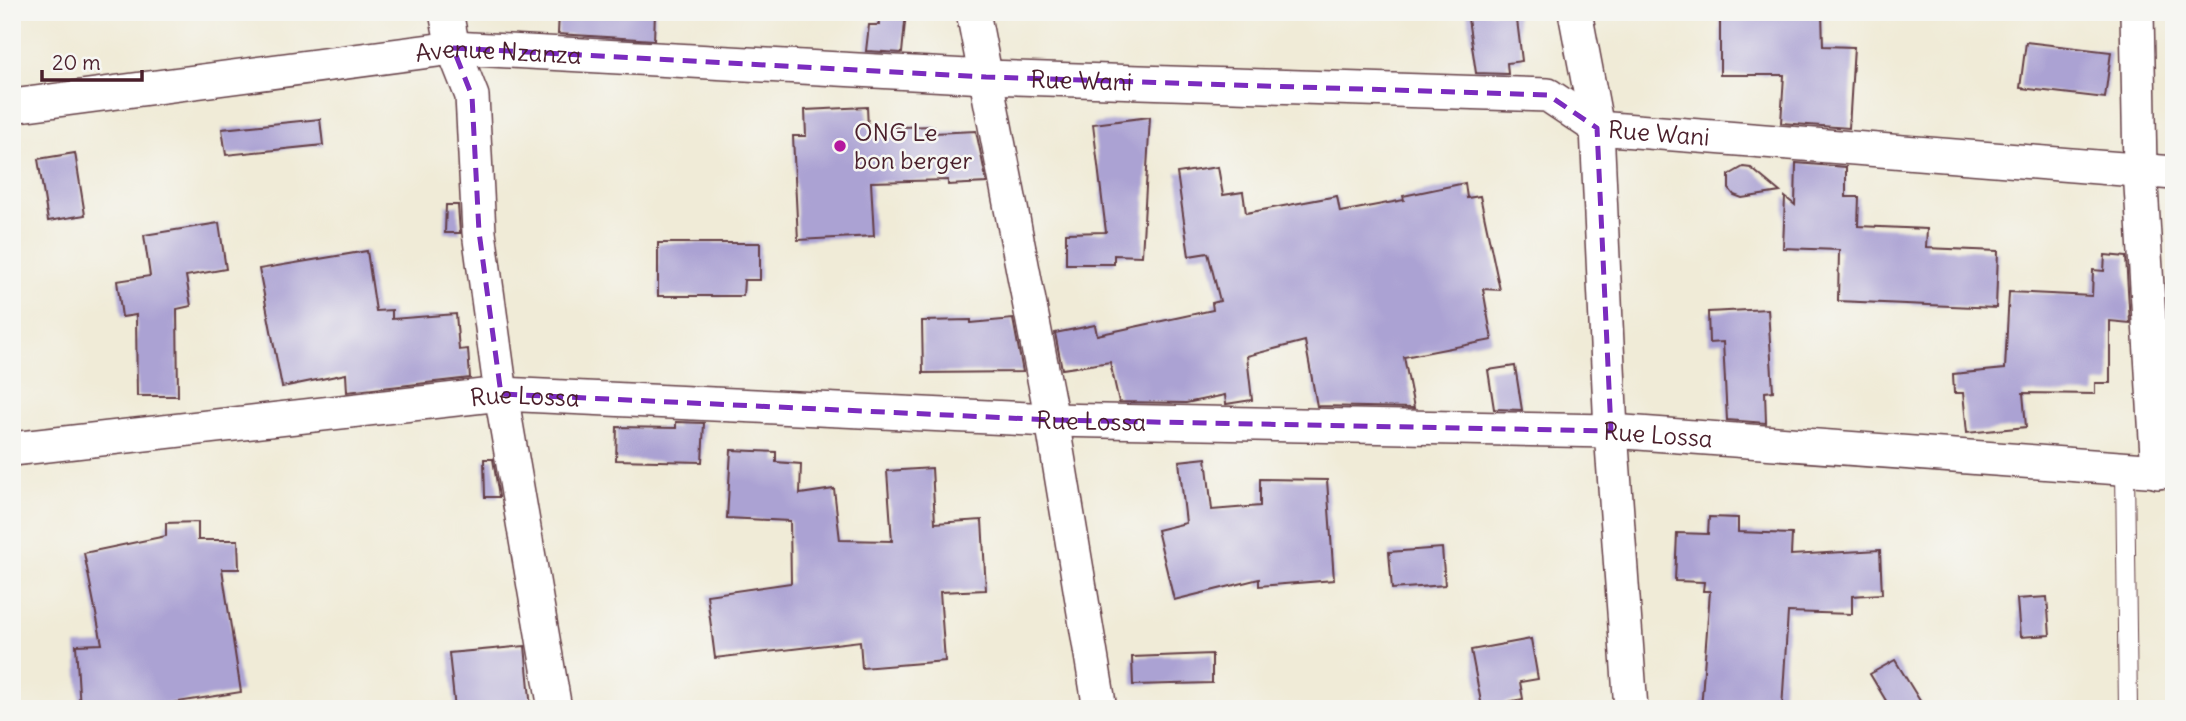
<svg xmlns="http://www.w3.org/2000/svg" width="2186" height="721" viewBox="0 0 2186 721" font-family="Delius,sans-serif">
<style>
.building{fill:#aba2d3}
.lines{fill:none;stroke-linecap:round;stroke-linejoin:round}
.service-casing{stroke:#633e45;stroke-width:20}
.minor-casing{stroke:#633e45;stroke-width:36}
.service{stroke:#fff;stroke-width:18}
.minor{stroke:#fff;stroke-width:33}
.marked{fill:none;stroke:#7b2cbf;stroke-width:5;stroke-dasharray:14 9;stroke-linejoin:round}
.poi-dot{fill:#b5179e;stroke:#f6f6f2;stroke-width:2.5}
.labels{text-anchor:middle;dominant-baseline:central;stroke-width:5;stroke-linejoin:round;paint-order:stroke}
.street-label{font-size:24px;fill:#4a1f2b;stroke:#f6f6f2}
.poi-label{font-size:24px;fill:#4a1f2b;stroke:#f6f6f2;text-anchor:start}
</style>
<rect width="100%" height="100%" fill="#f6f6f2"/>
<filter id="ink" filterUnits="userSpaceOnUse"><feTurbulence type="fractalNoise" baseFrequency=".0143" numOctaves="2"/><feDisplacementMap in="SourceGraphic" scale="14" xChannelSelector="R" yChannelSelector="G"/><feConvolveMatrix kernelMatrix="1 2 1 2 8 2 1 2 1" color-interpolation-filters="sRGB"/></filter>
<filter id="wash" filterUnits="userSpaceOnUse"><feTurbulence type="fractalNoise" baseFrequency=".00686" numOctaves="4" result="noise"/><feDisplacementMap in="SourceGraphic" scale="28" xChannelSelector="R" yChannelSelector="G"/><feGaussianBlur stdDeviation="1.57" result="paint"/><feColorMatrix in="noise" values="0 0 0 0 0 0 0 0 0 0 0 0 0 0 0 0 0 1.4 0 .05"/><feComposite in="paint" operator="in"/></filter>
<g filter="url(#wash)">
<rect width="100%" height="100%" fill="#f0ebd7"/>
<g id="blocks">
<g class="building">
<path d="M 559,12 L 655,12 L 654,40 L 558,34 Z"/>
<path d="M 878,12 L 906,12 L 902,53 L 866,51 L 869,25 L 879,25 Z"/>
<path d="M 1467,12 L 1516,12 L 1522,61 L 1507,63 L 1508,74 L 1476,73 Z"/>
<path d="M 1720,12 L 1822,13 L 1823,46 L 1854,47 L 1849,128 L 1781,123 L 1784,75 L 1720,75 Z"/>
<path d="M 2026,42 L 2111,52 L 2105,98 L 2020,88 Z"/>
<path d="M 867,107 L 868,128 L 934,126 L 934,133 L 976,131 L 987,183 L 948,185 L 948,180 L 871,182 L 874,236 L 798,240 L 793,136 L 806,136 L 805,110 Z"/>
<path d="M 1150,117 L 1142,256 L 1114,255 L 1114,264 L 1066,264 L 1066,233 L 1106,232 L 1093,124 Z"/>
<path d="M 320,119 L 323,145 L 226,155 L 222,129 Z"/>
<path d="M 75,153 L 85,215 L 48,221 L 38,159 Z"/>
<path d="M 1796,163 L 1846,167 L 1846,197 L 1859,197 L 1858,226 L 1927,229 L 1926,248 L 1998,251 L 1996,308 L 1838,301 L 1839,250 L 1783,248 L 1785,197 L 1795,205 Z"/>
<path d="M 1218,167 L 1223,195 L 1243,192 L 1246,213 L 1337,196 L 1340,212 L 1404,200 L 1403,196 L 1465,183 L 1467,198 L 1480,196 L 1500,290 L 1483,289 L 1492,340 L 1404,357 L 1414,408 L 1317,406 L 1305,341 L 1247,356 L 1252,400 L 1226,404 L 1225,395 L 1186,403 L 1119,402 L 1110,362 L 1062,369 L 1055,333 L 1095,325 L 1097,335 L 1213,310 L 1212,303 L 1220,301 L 1208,253 L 1189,256 L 1177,173 Z"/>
<path d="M 1743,167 L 1751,168 L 1780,192 L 1742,198 L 1734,195 L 1729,189 L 1729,175 Z"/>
<path d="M 446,205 L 458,205 L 460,233 L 445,233 Z"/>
<path d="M 219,223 L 226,269 L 186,276 L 191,306 L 177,309 L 178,396 L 137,396 L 136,315 L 122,317 L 117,281 L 150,276 L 144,235 Z"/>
<path d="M 658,243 L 760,243 L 760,280 L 744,280 L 743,296 L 658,296 Z"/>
<path d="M 367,251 L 376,311 L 392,310 L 392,319 L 456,314 L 459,350 L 468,349 L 470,378 L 347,392 L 346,374 L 282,387 L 259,269 Z"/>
<path d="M 2105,255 L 2126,257 L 2130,323 L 2110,321 L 2110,383 L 2095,383 L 2095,394 L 2023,393 L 2026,427 L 1967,433 L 1963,393 L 1954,393 L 1953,374 L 2005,369 L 2009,292 L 2092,296 L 2093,270 L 2104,271 Z"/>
<path d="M 1768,309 L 1773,391 L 1765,392 L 1766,423 L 1727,420 L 1723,342 L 1709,343 L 1708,312 Z"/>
<path d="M 1013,319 L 1023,372 L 923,373 L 922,321 L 971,320 L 971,323 Z"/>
<path d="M 1515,366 L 1522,410 L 1494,409 L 1488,370 Z"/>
<path d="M 676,422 L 704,423 L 702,462 L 616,460 L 617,427 L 676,428 Z"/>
<path d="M 731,450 L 776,452 L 776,462 L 801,464 L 800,494 L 834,489 L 840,540 L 892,541 L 887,471 L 932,468 L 935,523 L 982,520 L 986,590 L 940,592 L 945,661 L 862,668 L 860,641 L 715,658 L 707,595 L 791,583 L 790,521 L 727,518 Z"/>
<path d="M 1206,458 L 1212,510 L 1260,506 L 1260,479 L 1327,480 L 1334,580 L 1259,586 L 1259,579 L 1174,600 L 1157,530 L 1186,523 L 1179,461 Z"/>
<path d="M 484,459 L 493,459 L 499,497 L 485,497 Z"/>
<path d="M 1709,517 L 1738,518 L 1738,532 L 1792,534 L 1791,555 L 1880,550 L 1882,594 L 1852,596 L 1852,614 L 1788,612 L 1782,709 L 1701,709 L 1710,591 L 1703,591 L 1704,582 L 1675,581 L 1677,533 L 1708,534 Z"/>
<path d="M 198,522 L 198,540 L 238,540 L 239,569 L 222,569 L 241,692 L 165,704 L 165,707 L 80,709 L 76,645 L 102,644 L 84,553 L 166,536 L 166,523 Z"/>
<path d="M 1442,548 L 1445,585 L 1392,589 L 1389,552 Z"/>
<path d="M 2047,597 L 2050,635 L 2020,637 L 2017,599 Z"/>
<path d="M 1531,639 L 1538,679 L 1520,682 L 1523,699 L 1482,707 L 1471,650 Z"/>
<path d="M 525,646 L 531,709 L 455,709 L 449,653 Z"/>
<path d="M 1212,654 L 1212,683 L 1133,685 L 1132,657 Z"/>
<path d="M 1895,660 L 1925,709 L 1891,709 L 1870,674 Z"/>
</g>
</g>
</g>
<g filter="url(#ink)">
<use href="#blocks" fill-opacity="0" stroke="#633e45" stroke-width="2"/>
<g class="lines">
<defs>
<path id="service" d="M 2125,470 L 2128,709"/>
<g id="minor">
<path d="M 446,12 L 453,48 L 472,96 L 479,232 L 501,394 L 555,709"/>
<path d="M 973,12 L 1052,420 L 1100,709"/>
<path d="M 1575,12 L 1597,128 L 1611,431 L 1631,709"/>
<path d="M 2137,12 L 2140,169 L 2158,472"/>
<path id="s1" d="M 12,106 L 453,48 L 986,77 L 1548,95 L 1597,128 L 2174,173"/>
<path id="s2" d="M 12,449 L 501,394 L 1052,420 L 1611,431 L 2174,472"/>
</g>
</defs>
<use href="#service" class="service-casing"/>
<use href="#minor" class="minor-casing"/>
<use href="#service" class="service"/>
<use href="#minor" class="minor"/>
</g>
</g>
<path class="marked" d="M 453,48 L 986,77 L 1548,95 L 1597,128 L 1611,431 L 1052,420 L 501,394 L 479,232 L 472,96 Z"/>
<circle class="poi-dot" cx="840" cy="146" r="7"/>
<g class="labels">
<g class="street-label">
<text stroke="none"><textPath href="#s1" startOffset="490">Avenue Nzanza</textPath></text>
<text stroke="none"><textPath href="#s1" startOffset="1074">Rue Wani</textPath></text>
<text stroke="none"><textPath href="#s1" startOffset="1662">Rue Wani</textPath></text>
<text stroke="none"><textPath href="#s2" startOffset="516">Rue Lossa</textPath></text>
<text stroke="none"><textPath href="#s2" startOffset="1083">Rue Lossa</textPath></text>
<text stroke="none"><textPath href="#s2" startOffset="1650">Rue Lossa</textPath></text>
</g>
<g class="poi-label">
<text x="854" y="132">ONG Le<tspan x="854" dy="28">bon berger</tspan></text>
</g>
</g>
<rect width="2186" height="721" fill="none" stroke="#f6f6f2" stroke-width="42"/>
<path d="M42 70v10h100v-10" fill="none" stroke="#4a1f2b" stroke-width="3.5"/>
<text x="52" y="70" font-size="21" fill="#4a1f2b" stroke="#f6f6f2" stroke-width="5" paint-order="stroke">20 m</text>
</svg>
